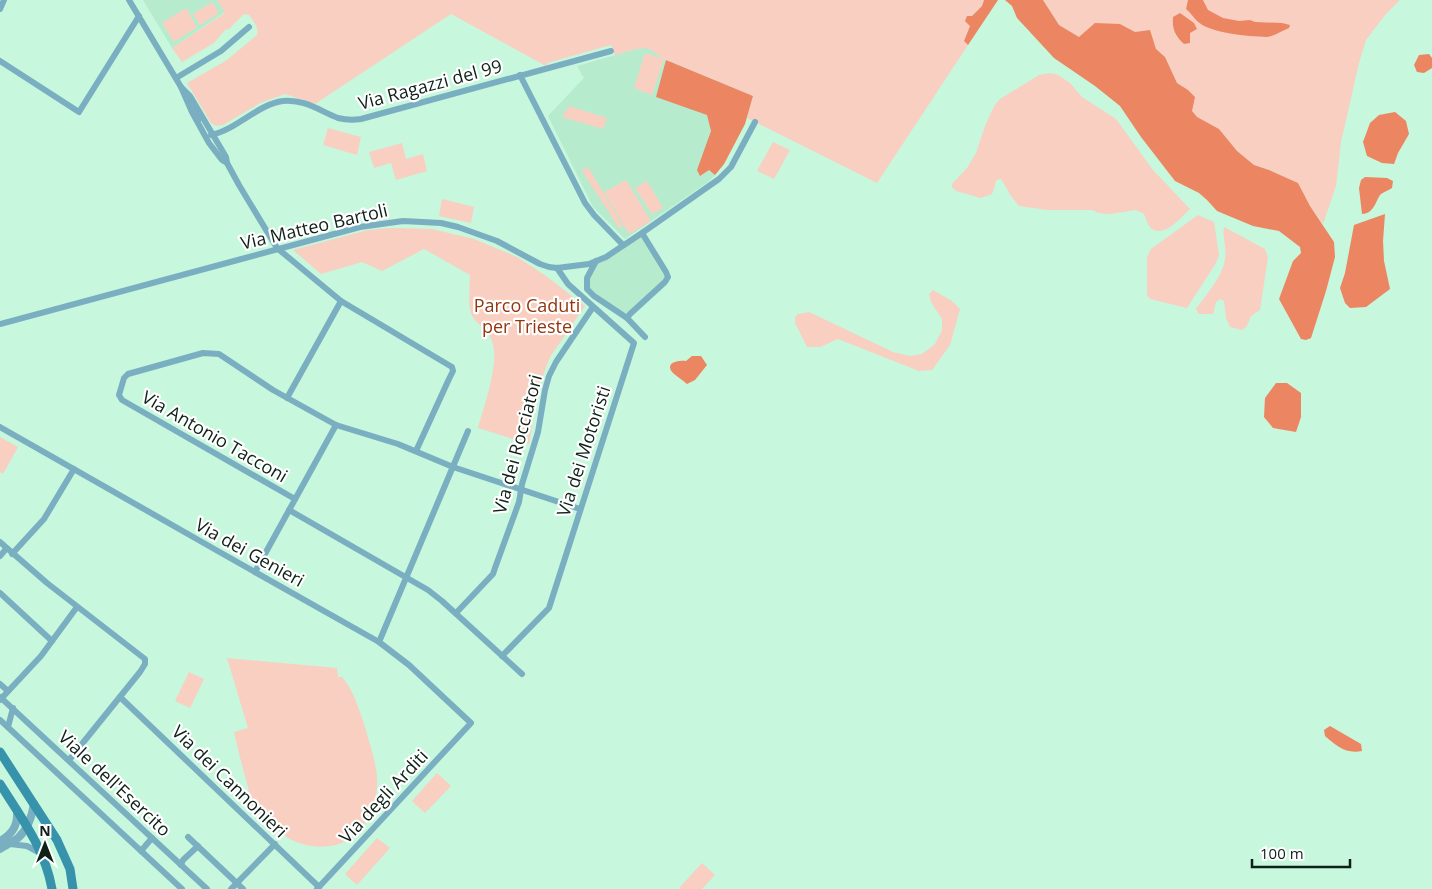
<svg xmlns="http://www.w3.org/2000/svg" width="1432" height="889" viewBox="0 0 1432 889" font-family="'Open Sans',sans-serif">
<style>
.built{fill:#b6eccd}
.green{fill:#f9cfc1;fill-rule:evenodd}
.forest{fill:#ec8561}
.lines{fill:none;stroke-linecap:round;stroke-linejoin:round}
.minor{stroke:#7aafc1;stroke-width:6}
.tertiary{stroke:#7aafc1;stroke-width:8}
.secondary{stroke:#3792ac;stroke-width:9}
.labels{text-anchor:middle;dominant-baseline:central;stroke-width:4.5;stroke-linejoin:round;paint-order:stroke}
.street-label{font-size:18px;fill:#0e2017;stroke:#fff}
.park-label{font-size:18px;fill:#92360f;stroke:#fff}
</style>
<rect width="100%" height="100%" fill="#c7f7dc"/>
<g class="built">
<path d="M 143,0 L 217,0 L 225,12 L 172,48 Z"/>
<path d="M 643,47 L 648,48 L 666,60 L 745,124 L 724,164 L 715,175 L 708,182 L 625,239 L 593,207 L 548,116 L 584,78 L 577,66 Z"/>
<path d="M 642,236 L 666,276 L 665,279 L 628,312 L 626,316 L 594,292 L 589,287 L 588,283 L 598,262 Z"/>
</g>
<g class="green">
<path d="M 217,0 L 984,0 L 982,6 L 972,16 L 970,26 L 964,41 L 968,45 L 877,183 L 747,118 L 753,96 L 664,59 L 652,95 L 634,88 L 645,53 L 664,59 L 648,48 L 636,49 L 615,55 L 611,45 L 547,63 L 546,66 L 451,14 L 315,104 L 285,94 L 260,103 L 223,125 L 216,126 L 211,123 L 187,83 L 227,60 L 257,35 C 259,27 254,22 249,15 L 244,14 L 228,30 L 226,29 L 214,43 L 182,62 L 172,48 L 225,13 Z"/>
<path d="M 1043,0 L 1400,0 L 1385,15 L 1366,40 L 1359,63 L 1341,142 L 1336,186 L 1323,224 L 1310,206 L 1298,183 L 1269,170 L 1254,165 L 1237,151 L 1219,129 L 1196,117 L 1192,111 L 1188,90 L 1177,83 L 1165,57 L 1156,49 L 1150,31 L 1135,32 L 1120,24 L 1079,37 L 1059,25 ZM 1173,17 L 1197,29 L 1177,38 L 1173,27 Z"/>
<path d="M 212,2 L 219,13 L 200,25 L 193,14 Z"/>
<path d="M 186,8 L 197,27 L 174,42 L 162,23 Z"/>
<path d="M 1050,73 L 1058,75 L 1070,83 L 1082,97 L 1116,119 L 1153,170 L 1190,209 C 1181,217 1164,239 1151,228 C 1147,224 1146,218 1144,214 L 1136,210 L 1110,214 L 1099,213 L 1092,210 L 1047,210 L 1019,206 L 1011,196 L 1001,179 L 996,180 L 995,186 L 992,194 L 981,198 L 956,191 L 952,187 L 952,184 L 967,168 L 976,153 L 985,126 L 994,106 L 1000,99 L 1039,75 Z"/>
<path d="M 569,106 L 607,118 L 603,129 L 562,117 Z"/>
<path d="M 328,128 L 361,137 L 357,155 L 323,145 Z"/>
<path d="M 773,142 L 790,150 L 774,179 L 757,171 Z"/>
<path d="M 402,143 L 406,159 L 423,154 L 427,171 L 396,180 L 391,163 L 374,168 L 369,152 Z"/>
<path d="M 588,167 L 623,226 L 619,228 L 582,171 Z"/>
<path d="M 626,180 L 651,221 L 629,234 L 604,192 Z"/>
<path d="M 647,181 L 663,208 L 652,214 L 635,188 Z"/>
<path d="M 442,199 L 474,207 L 471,223 L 439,216 Z"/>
<path d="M 1198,215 L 1214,222 L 1219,255 L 1216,263 L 1187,308 L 1150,299 L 1147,295 L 1147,258 L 1151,249 Z"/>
<path d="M 1224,227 L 1265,249 L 1268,257 L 1260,310 L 1251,316 L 1247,326 L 1242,330 L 1230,327 L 1226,318 L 1224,301 L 1220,299 L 1216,302 L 1213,314 L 1199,314 L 1196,309 C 1206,295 1224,275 1225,258 C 1227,247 1222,237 1224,227 Z"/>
<path d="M 390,228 L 432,229 L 474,239 L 517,257 L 546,276 L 585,306 L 550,357 L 538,389 L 529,444 L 478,428 C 484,406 500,363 492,341 C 489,331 481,327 475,320 C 466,310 470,288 470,275 L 424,249 L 382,271 L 362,262 L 321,274 L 293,250 L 368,230 Z"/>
<path d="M 933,290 L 952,301 L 960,309 L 950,345 L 932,370 L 919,371 L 838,339 L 820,347 L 807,347 L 795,323 L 795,317 L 798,314 L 809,312 L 893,352 L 910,356 L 922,354 L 935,344 L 942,330 L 942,319 L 931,302 L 929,294 Z"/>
<path d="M 0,437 L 18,447 L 3,474 L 0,472 Z"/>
<path d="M 227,658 L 337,668 L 338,677 L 342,677 C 354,691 358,707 364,724 C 369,741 375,759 377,776 C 379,804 365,837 336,845 C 318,849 301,846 285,836 C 279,831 256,815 253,809 C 250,803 250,794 248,787 C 243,769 238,751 234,732 L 248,728 Z"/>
<path d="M 189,672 L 204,679 L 190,708 L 175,701 Z"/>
<path d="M 437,773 L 451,786 L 425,813 L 412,801 Z"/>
<path d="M 377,838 L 390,848 L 357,885 L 345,874 Z"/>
<path d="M 702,863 L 715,875 L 702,889 L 680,889 L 679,888 Z"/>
</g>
<g class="forest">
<path d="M 984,0 L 998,0 L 968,45 L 964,41 L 970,26 L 965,21 L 967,16 L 972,16 L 982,6 Z"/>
<path d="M 1005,0 L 1043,0 L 1059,25 L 1079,37 L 1095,23 L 1120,24 L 1135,32 L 1150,30 L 1156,49 L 1165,57 L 1177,83 L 1188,90 L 1195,97 L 1192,111 L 1197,117 L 1219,129 L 1237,151 L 1254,165 L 1269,170 L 1298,183 L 1310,206 L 1334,242 L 1335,257 L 1326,291 L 1311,338 L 1306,340 L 1301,339 L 1279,299 L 1293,261 L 1301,253 L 1300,247 L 1279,231 L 1253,226 L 1217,211 L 1207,200 L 1199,193 L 1175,181 L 1141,137 L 1120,106 L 1095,86 L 1054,58 L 1017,18 L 1012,6 Z"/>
<path d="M 1188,0 L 1203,0 L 1208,10 L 1223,18 L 1239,21 L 1250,20 L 1255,22 L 1282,23 L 1290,25 L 1289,28 C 1281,31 1275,36 1267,37 C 1248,36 1211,34 1197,21 C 1193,17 1191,13 1186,9 Z"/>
<path d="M 1180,13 L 1194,23 L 1197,29 L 1190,33 L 1190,43 L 1184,44 C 1175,36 1172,29 1173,17 Z"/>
<path d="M 1429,54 L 1432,58 L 1432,68 L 1424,73 L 1417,72 L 1414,65 L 1419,55 Z"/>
<path d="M 666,60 L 753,96 L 745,124 L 724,164 L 715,175 L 709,170 L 700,176 L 697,170 L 711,131 L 707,115 L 656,97 Z"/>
<path d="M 1395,112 L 1406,121 L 1409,134 L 1398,153 L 1394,164 L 1382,163 L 1367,156 L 1363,142 L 1370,123 L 1379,115 Z"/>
<path d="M 1365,177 L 1387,178 L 1393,181 L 1392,188 C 1389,190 1384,192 1381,194 C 1375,201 1375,213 1362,214 L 1359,188 L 1361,180 Z"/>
<path d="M 1385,214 L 1383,241 L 1384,261 L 1390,289 L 1366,307 L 1350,308 L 1345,303 L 1340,288 L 1345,273 L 1354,225 Z"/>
<path d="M 692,356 L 701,356 L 707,365 L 695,380 L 687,384 C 683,380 677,377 673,373 C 664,363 678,360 686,361 Z"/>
<path d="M 1276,383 L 1287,383 L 1301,393 L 1301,417 L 1296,432 L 1273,428 L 1264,417 L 1265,398 Z"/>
<path d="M 1330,726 L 1361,744 L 1362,751 C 1345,754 1337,746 1325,736 L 1324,730 Z"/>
</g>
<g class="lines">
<g class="minor">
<path d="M 129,0 L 181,87 L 192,112 L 209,143 L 222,160 L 227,163"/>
<path d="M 0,9 L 4,0"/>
<path d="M 0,61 L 79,112 L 139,16"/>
<path d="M 520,75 L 585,203 L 594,215 L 623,245"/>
<path d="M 176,78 L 221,51 L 249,27"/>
<path d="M 181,87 L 190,96 L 226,157 L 227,163 L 239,185 L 277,248 L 341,301 L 452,367 L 453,371 L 449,379 L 416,451"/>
<path d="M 191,109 L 199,119"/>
<path d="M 211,135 C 236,130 258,104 283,101 C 305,99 320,111 338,118 C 346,120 354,120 361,119 L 611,51"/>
<path d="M 642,233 L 666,272 L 668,277 L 665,282 L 630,314 L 627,318 L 645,337"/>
<path d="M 596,261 L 587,278 L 587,289 L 594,296 L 627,318"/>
<path d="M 0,324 L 360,227 L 403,221 L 441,223 L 458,227 L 497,241 L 540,264 L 549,267 L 557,268 L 589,264 L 606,257 L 642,233 L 719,179 L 731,167 L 755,122"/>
<path d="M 287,398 L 341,301"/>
<path d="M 0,427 L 216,550 L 379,642 L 409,665 L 471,723 L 317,889"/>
<path d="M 295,499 L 122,400 L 119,395 L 124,378 L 128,374 L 203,353 L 219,354 L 273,390 L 336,425 L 398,444 L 453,467 L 580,509"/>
<path d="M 289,510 L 428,590 L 442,601 L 522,674"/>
<path d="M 0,542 L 47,583 L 145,659 L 145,664 L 140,672 L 69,760"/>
<path d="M 12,554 L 44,519 L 74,469"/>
<path d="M 0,556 L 6,549"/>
<path d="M 255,572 L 336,425"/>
<path d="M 0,593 L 52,641"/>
<path d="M 456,613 L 493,574 L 495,568 L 519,502 L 522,484 L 538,432 L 545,390 L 549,376 L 556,362 L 593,307"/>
<path d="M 379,642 L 468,431"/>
<path d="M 502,656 L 549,608 L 634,343 L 568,284 L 557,268"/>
<path d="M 0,684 L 8,691"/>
<path d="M 0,697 L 207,889"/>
<path d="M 120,697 L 319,887"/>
<path d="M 0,700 L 41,656 L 77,607"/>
<path d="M 0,720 L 182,889"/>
<path d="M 8,727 L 13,708"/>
<path d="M 188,837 L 243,889"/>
<path d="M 10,844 L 27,846 L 40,853"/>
<path d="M 141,851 L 152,838"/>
<path d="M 181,865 L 183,860 L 198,846"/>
<path d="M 231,889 L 275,844"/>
</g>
<g class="tertiary">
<path d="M 0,841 C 13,834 18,825 17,810"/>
<path d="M 0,849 C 6,845 12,842 18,838 C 27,830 32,816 34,804"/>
</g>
<g class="secondary">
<path d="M 0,752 L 57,840 L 70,869 L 73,889"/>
<path d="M 0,784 C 21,817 45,849 52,889"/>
</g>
</g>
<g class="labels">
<g class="street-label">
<text transform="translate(430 84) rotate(-15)">Via Ragazzi del 99</text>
<text transform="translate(314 226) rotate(-13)">Via Matteo Bartoli</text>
<text transform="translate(215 436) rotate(30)">Via Antonio Tacconi</text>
<text transform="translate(517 444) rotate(-75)">Via dei Rocciatori</text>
<text transform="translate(583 451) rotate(-72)">Via dei Motoristi</text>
<text transform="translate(250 552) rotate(29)">Via dei Genieri</text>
<text transform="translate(230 781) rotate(44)">Via dei Cannonieri</text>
<text transform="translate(115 783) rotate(43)">Viale dell'Esercito</text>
<text transform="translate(383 796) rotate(-47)">Via degli Arditi</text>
</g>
<g class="park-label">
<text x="527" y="305">Parco Caduti<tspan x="527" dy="21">per Trieste</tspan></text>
</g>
</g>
<g transform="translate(45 844)" stroke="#ffffff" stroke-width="4" paint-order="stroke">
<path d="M0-4L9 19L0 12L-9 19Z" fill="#0e2017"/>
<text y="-8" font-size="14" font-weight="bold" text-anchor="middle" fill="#0e2017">N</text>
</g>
<path d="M1252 859v8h98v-8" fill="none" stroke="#0e2017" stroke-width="2.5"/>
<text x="1260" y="859" font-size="15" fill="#0e2017" stroke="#ffffff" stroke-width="4" paint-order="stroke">100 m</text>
</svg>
